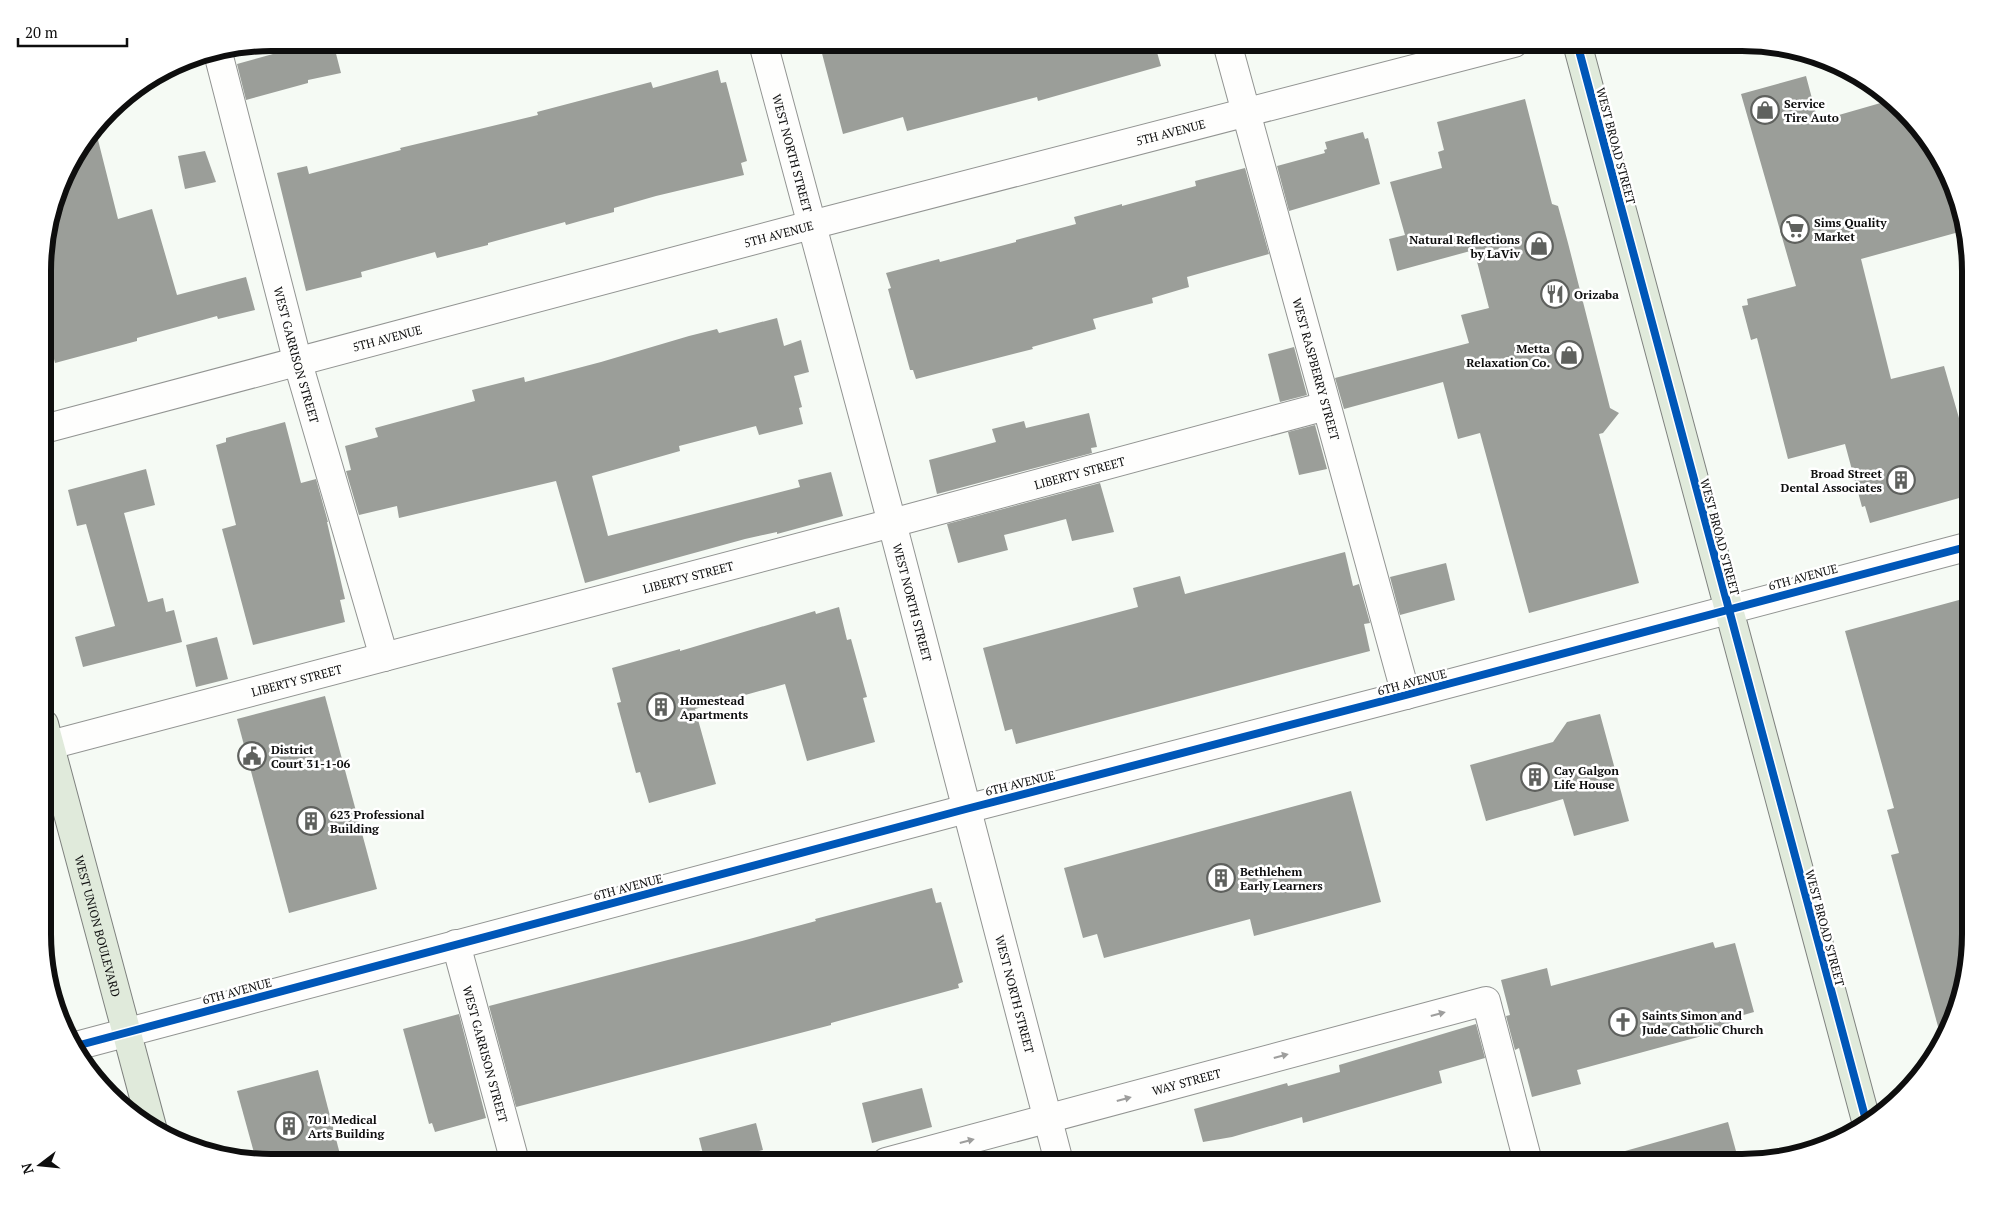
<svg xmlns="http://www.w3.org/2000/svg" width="2013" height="1205" viewBox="0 0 2013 1205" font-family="'PT Serif',serif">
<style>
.building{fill:#9b9e99}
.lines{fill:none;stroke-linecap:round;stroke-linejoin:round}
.minor-casing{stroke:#929492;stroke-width:30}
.major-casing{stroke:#7f827f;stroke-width:30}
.minor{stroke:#fefefd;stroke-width:28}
.major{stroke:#e0eadb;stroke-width:28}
.cycleway-casing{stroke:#fff;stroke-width:11}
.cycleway{stroke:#0057b8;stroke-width:8}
.oneway{fill:#9e9e9d}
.labels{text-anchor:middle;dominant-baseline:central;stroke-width:5;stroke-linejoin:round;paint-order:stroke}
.poi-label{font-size:12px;font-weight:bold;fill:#0e0e0e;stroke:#fff;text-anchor:start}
.street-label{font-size:12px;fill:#0e0e0e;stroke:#fff}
.rim{fill:none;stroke:#0e0e0e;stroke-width:6}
</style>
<rect width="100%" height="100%" fill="#f5faf4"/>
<g class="building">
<path d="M 316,42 L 333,42 L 341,73 L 308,80 L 308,83 L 246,100 L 237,64 Z"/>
<path d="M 819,42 L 1154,42 L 1161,66 L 1038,101 L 1037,97 L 907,131 L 903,117 L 843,134 Z"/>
<path d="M 718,70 L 721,83 L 726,82 L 747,161 L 741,163 L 744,175 L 656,196 L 614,208 L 614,212 L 591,218 L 566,225 L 565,222 L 488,243 L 488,245 L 437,258 L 435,252 L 361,272 L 362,277 L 306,291 L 277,173 L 307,166 L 309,174 L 401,150 L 400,148 L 538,115 L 537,112 L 651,82 L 653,88 Z"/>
<path d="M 1806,76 L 1818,121 L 1891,100 L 1903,109 L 1937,153 L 1959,232 L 1861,259 L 1891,379 L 1944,366 L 1959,418 L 1970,415 L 1970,495 L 1870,523 L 1865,506 L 1862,507 L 1845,444 L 1788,459 L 1757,338 L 1751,340 L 1742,306 L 1748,305 L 1747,299 L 1796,286 L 1741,94 Z"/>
<path d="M 1525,99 L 1552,204 L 1558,206 L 1568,243 L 1610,408 L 1619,413 L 1603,433 L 1599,434 L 1639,583 L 1529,613 L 1480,433 L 1458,439 L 1443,382 L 1344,409 L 1335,378 L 1469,343 L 1461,315 L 1489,308 L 1474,250 L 1397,271 L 1389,239 L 1405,235 L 1390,182 L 1442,168 L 1438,152 L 1444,150 L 1437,122 Z"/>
<path d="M 96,132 L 118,219 L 152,209 L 177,295 L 246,277 L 255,310 L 218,319 L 217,316 L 137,338 L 137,341 L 55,363 L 54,359 L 44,362 L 44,242 L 66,170 Z"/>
<path d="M 1363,132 L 1365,139 L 1368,138 L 1380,184 L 1289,211 L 1277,166 L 1325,153 L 1324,150 L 1327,149 L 1325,142 Z"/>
<path d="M 205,151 L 216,182 L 185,189 L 178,156 Z"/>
<path d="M 1245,168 L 1269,254 L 1187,277 L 1189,287 L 1152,298 L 1153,303 L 1093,319 L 1096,329 L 1032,347 L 1033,349 L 916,379 L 913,370 L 910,370 L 888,289 L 891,288 L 886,273 L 939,259 L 940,262 L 1016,242 L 1016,240 L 1076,224 L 1074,217 L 1122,204 L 1122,206 L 1196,186 L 1195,181 Z"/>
<path d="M 777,318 L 784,346 L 801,340 L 809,372 L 794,376 L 802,407 L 799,408 L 803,424 L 759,435 L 756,426 L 679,446 L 680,451 L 592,476 L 608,536 L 800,487 L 798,480 L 831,472 L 843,516 L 777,534 L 777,532 L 745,539 L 585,583 L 556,481 L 399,518 L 397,506 L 359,515 L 346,471 L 351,470 L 345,446 L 378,437 L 375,428 L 475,401 L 472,390 L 524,377 L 525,382 L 601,362 L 689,336 L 717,329 L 719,333 Z"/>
<path d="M 1294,347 L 1307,395 L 1280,402 L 1268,354 Z"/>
<path d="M 1089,413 L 1097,447 L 1091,448 L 1092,453 L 937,494 L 929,460 L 996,442 L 992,429 L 1024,421 L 1026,428 Z"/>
<path d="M 285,422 L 301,483 L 316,479 L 328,522 L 327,522 L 345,599 L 340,600 L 345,622 L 253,645 L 222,529 L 236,525 L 216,445 L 226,442 L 226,438 Z"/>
<path d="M 1315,425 L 1327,469 L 1299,475 L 1288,432 Z"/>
<path d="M 146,469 L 155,505 L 124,513 L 148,602 L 163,598 L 166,612 L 174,610 L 182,642 L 83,667 L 75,637 L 115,626 L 86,524 L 77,526 L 68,490 Z"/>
<path d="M 1100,483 L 1114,532 L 1072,541 L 1066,519 L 1004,535 L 1008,550 L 958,563 L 947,524 Z"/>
<path d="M 1345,552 L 1353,586 L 1359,584 L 1370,623 L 1364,624 L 1370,651 L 1016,744 L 1012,729 L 1005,731 L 983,648 L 1138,607 L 1133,588 L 1180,576 L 1185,594 Z"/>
<path d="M 1446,563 L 1455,600 L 1400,615 L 1390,577 Z"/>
<path d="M 1970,597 L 1970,948 L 1942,1041 L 1891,855 L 1899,853 L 1887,810 L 1894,808 L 1845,631 Z"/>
<path d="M 839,607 L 847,640 L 851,639 L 867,697 L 863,698 L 875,742 L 807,761 L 785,684 L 695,709 L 716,784 L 649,803 L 640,772 L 636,773 L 617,703 L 621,702 L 612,668 L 680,649 L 680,651 L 815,611 L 816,614 Z"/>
<path d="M 217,637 L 228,679 L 196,687 L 186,645 Z"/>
<path d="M 325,696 L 377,889 L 289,913 L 237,719 Z"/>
<path d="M 1600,714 L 1629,821 L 1574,836 L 1563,799 L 1486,821 L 1470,765 L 1553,742 L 1567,722 Z"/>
<path d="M 1351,791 L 1381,902 L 1254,936 L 1250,919 L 1104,958 L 1097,934 L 1083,938 L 1064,868 Z"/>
<path d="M 932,888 L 936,903 L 941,902 L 963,982 L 958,984 L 959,988 L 831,1023 L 831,1025 L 516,1107 L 489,1006 L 742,941 L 816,921 L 815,919 Z"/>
<path d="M 1713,942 L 1715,948 L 1735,943 L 1754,1012 L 1733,1018 L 1735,1027 L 1577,1070 L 1581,1084 L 1532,1097 L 1519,1048 L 1515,1050 L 1506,1016 L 1510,1015 L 1501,980 L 1547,968 L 1551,986 Z"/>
<path d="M 459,1014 L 486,1118 L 435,1132 L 432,1123 L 429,1124 L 403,1029 Z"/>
<path d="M 1476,1024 L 1485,1058 L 1439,1071 L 1442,1083 L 1303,1123 L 1302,1117 L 1232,1137 L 1203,1142 L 1194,1109 L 1287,1083 L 1288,1086 L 1340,1072 L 1339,1065 Z"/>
<path d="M 318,1070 L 342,1162 L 271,1162 L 256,1160 L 237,1091 Z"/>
<path d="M 922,1088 L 932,1127 L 872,1143 L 862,1103 Z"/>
<path d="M 1728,1122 L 1739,1162 L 1619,1162 L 1618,1153 Z"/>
<path d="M 756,1123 L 763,1150 L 735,1157 L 737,1162 L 705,1162 L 699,1138 Z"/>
</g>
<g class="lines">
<defs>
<g id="minor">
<path id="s1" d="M 763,43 L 892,523 L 1059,1162"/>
<path id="s2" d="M 1227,43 L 1406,695"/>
<path id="s3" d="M 218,53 L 298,363 L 384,657"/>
<path id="s4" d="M 44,429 L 811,225 L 1514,43"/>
<path id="s5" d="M 50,745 L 892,523 L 1326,406"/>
<path id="s6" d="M 456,944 L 515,1162"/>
<path d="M 76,1046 L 966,809 L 1406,695 L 1970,546"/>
<path id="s7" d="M 886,1162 L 1486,1001 L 1528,1162"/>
</g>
<g id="major">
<path d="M 1577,43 L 1867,1124"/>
<path id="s8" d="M 44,724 L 152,1127"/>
</g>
</defs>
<use href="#minor" class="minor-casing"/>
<use href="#major" class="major-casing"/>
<use href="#minor" class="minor"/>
<use href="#major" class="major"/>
<defs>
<g id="cycleway">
<path d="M 1577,43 L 1867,1124"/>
<path d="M 76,1046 L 966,809 L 1406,695 L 1970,546"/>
</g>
</defs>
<use href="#cycleway" class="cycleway-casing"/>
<use href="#cycleway" class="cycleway"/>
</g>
<defs><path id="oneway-solid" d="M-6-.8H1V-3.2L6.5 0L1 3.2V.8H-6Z" transform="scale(1.25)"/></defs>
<g class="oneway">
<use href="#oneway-solid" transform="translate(1438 1014) rotate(-15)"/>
<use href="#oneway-solid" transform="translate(1281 1056) rotate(-15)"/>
<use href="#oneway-solid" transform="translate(1124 1099) rotate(-15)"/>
<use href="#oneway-solid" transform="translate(967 1141) rotate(-15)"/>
</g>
<defs>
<symbol id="shop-ring" viewBox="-11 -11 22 22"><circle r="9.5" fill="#fff" stroke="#5f615e" stroke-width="1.5"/><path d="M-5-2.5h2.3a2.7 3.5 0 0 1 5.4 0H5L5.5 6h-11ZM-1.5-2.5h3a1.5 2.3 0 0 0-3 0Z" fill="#5f615e"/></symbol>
<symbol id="supermarket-ring" viewBox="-11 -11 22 22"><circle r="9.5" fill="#fff" stroke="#5f615e" stroke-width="1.5"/><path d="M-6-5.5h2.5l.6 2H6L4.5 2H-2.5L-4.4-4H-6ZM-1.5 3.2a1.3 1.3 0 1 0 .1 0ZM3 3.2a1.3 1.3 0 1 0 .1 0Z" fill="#5f615e"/></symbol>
<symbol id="restaurant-ring" viewBox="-11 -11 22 22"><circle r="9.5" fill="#fff" stroke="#5f615e" stroke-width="1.5"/><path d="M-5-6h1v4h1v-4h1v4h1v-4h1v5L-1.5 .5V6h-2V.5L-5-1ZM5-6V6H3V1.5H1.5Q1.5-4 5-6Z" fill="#5f615e"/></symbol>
<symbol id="building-ring" viewBox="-11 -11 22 22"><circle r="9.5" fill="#fff" stroke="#5f615e" stroke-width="1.5"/><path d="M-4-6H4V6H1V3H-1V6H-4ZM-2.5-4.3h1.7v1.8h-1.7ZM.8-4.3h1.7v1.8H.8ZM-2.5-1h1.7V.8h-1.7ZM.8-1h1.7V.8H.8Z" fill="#5f615e"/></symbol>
<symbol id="civic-ring" viewBox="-11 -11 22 22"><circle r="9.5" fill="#fff" stroke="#5f615e" stroke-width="1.5"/><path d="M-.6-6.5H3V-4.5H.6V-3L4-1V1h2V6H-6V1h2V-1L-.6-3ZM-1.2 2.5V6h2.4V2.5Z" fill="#5f615e"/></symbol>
<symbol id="church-ring" viewBox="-11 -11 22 22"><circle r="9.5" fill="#fff" stroke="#5f615e" stroke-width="1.5"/><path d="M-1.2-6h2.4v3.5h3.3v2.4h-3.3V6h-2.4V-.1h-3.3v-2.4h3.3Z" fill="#5f615e"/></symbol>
</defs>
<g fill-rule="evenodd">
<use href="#shop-ring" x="1749" y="94" width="32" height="32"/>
<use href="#supermarket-ring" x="1779" y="213" width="32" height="32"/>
<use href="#shop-ring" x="1523" y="230" width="32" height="32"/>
<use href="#restaurant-ring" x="1539" y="278" width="32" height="32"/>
<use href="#shop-ring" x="1553" y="339" width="32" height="32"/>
<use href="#building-ring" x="1885" y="464" width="32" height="32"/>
<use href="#building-ring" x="645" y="691" width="32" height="32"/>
<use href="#civic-ring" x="236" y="740" width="32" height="32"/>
<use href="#building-ring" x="1519" y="761" width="32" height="32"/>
<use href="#building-ring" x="295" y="805" width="32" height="32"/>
<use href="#building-ring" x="1205" y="862" width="32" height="32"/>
<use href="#church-ring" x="1607" y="1006" width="32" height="32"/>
<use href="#building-ring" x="273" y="1110" width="32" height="32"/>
</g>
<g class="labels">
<g class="poi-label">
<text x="1784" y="103">Service<tspan x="1784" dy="14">Tire Auto</tspan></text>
<text x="1814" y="222">Sims Quality<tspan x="1814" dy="14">Market</tspan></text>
<text x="1520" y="239" text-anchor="end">Natural Reflections<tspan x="1520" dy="14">by LaViv</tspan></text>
<text x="1574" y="294">Orizaba</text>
<text x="1550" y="348" text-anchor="end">Metta<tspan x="1550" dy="14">Relaxation Co.</tspan></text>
<text x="1882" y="473" text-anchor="end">Broad Street<tspan x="1882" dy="14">Dental Associates</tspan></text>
<text x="680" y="700">Homestead<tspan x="680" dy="14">Apartments</tspan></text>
<text x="271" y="749">District<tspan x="271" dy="14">Court 31-1-06</tspan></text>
<text x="1554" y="770">Cay Galgon<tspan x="1554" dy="14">Life House</tspan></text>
<text x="330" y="814">623 Professional<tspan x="330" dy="14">Building</tspan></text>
<text x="1240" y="871">Bethlehem<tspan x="1240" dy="14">Early Learners</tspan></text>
<text x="1642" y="1015">Saints Simon and<tspan x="1642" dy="14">Jude Catholic Church</tspan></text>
<text x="308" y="1119">701 Medical<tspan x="308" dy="14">Arts Building</tspan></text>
</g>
<g class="street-label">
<text stroke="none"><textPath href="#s4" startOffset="1165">5TH AVENUE</textPath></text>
<text transform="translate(1616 146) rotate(75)">WEST BROAD STREET</text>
<text stroke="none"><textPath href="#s1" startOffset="114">WEST NORTH STREET</textPath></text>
<text stroke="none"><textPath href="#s4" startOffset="760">5TH AVENUE</textPath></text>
<text stroke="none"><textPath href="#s4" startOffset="355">5TH AVENUE</textPath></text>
<text stroke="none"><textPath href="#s3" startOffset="312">WEST GARRISON STREET</textPath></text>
<text stroke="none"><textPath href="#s2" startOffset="338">WEST RASPBERRY STREET</textPath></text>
<text stroke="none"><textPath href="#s5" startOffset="1065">LIBERTY STREET</textPath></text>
<text transform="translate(1720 537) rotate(75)">WEST BROAD STREET</text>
<text stroke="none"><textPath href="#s5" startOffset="660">LIBERTY STREET</textPath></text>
<text transform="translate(1803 577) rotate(-15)">6TH AVENUE</text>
<text stroke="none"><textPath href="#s1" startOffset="579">WEST NORTH STREET</textPath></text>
<text stroke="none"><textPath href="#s5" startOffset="255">LIBERTY STREET</textPath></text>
<text transform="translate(1412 682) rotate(-15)">6TH AVENUE</text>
<text transform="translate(1020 783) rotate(-14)">6TH AVENUE</text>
<text transform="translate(628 887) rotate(-15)">6TH AVENUE</text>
<text stroke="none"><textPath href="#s8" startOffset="209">WEST UNION BOULEVARD</textPath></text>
<text transform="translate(1825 928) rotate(75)">WEST BROAD STREET</text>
<text transform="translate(237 991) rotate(-15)">6TH AVENUE</text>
<text stroke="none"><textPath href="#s1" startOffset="984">WEST NORTH STREET</textPath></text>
<text stroke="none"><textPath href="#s6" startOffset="114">WEST GARRISON STREET</textPath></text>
<text stroke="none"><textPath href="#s7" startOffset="311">WAY STREET</textPath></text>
</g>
</g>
<path d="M0 0H2013V1205H0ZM271 51H1742A220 220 0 0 1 1962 271V934A220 220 0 0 1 1742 1154H271A220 220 0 0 1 51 934V271A220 220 0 0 1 271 51Z" fill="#fff" fill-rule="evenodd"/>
<path class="rim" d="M271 51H1742A220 220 0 0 1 1962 271V934A220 220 0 0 1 1742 1154H271A220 220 0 0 1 51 934V271A220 220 0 0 1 271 51Z"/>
<g transform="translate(40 1165) rotate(254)" stroke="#ffffff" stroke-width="4" paint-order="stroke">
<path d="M0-4L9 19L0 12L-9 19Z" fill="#0e0e0e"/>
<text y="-8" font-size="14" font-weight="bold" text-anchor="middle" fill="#0e0e0e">N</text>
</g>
<path d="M18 38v8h109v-8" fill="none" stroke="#0e0e0e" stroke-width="2.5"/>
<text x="25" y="38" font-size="15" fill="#0e0e0e" stroke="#ffffff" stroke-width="4" paint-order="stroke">20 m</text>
</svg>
